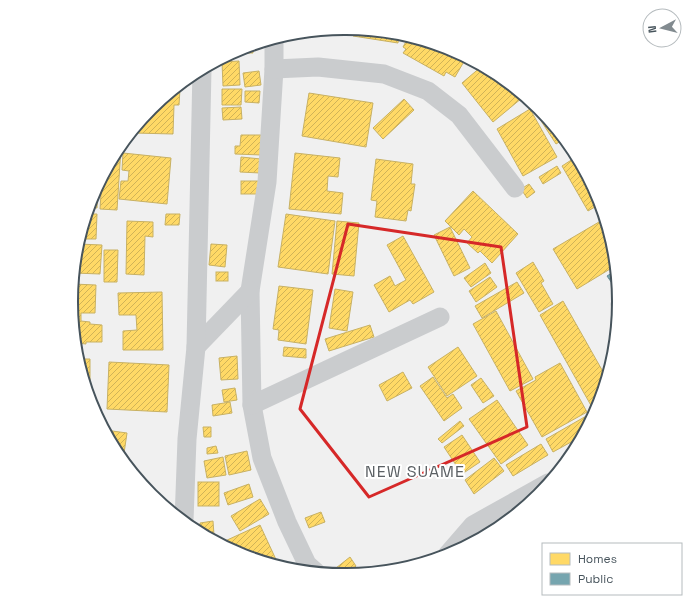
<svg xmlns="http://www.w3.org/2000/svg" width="690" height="603" viewBox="0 0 690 603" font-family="'Space Grotesk',sans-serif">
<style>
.homes{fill:url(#homes-hatch);stroke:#c8b163}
.public{fill:url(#public-hatch);stroke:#688d96}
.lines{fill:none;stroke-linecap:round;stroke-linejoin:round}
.lane{stroke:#caccce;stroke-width:9}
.street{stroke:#caccce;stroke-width:19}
.marked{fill:none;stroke:#d62828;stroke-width:3;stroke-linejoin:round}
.labels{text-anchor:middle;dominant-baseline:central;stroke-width:4;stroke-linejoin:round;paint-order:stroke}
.neighbourhood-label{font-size:16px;letter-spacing:1px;fill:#5b6064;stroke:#fff}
.rim{fill:none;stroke:#47545c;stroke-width:2}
</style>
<defs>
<pattern id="homes-hatch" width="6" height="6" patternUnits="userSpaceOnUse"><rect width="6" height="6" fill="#ffd966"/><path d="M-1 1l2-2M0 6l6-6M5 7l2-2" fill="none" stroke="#d0b357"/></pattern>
<pattern id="public-hatch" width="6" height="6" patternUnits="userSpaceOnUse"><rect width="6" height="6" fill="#76a5af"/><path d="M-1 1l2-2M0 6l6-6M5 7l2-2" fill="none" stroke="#638992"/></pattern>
</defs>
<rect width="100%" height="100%" fill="#f0f0f0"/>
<g class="homes">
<path d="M 354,29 L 399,33 L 398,43 L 353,36 Z"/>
<path d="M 409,36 L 450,49 L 466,58 L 455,77 L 446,72 L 444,76 L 403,53 L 406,49 L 403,47 Z"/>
<path d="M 253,45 L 253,53 L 241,53 L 241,49 Z"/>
<path d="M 239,61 L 240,85 L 223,86 L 222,62 Z"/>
<path d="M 482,66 L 487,69 L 502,87 L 507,82 L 522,98 L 493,122 L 462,83 Z"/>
<path d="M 259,71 L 261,85 L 245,87 L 243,73 Z"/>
<path d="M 175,89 L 180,89 L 179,105 L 174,105 L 173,134 L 134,133 L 134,129 L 152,108 Z"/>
<path d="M 222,89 L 242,89 L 241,105 L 222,105 Z"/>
<path d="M 245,91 L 260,91 L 259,103 L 245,102 Z"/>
<path d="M 309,93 L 373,103 L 366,147 L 302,136 Z"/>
<path d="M 404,99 L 414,110 L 383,139 L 373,128 Z"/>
<path d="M 241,107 L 242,119 L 223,120 L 222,108 Z"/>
<path d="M 538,107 L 564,139 L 556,144 L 534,110 Z"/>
<path d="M 530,109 L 557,157 L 523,176 L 497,129 Z"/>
<path d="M 241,135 L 263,135 L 262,155 L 235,154 L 235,146 L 240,146 Z"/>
<path d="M 119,148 L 121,148 L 117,210 L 100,209 L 102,178 Z"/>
<path d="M 123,153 L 171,158 L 167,204 L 119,199 L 121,181 L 128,181 L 129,171 L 122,170 Z"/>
<path d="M 295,153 L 340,158 L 338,177 L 328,176 L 327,191 L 343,193 L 341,214 L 289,209 Z"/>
<path d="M 241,157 L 261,159 L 260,173 L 240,172 Z"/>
<path d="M 576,157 L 598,197 L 600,204 L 588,211 L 562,166 Z"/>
<path d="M 376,159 L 413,164 L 411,184 L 415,184 L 411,211 L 408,210 L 406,221 L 375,217 L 377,201 L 371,200 Z"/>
<path d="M 557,166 L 561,173 L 543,184 L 539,177 Z"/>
<rect x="241" y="181" width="19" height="13"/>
<path d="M 529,184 L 535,192 L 527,198 L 521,189 Z"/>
<path d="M 98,185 L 97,208 L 89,207 L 92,197 Z"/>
<path d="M 473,191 L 518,234 L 492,263 L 480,251 L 478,253 L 467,243 L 472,237 L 464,229 L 459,235 L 445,221 Z"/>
<path d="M 87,214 L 97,214 L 96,239 L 80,239 Z"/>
<path d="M 166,214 L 180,214 L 179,225 L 165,225 Z"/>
<path d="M 286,214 L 335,221 L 328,274 L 278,267 Z"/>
<path d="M 127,221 L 153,222 L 153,237 L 145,236 L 144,275 L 126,274 Z"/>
<path d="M 337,221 L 359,223 L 354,276 L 332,274 Z"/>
<path d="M 599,222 L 612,244 L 615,266 L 577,289 L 553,249 Z"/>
<path d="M 450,227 L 470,268 L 454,276 L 434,235 Z"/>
<path d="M 403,236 L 434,292 L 413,304 L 410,300 L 389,312 L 374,285 L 390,276 L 395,286 L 406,280 L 387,245 Z"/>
<path d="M 78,244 L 102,245 L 100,274 L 74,273 Z"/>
<path d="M 211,244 L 227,245 L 225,267 L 209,265 Z"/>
<path d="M 104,250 L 118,250 L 117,282 L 104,282 Z"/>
<path d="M 533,262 L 544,281 L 541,283 L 553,304 L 539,312 L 516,273 Z"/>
<path d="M 485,263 L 491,273 L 471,287 L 464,278 Z"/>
<rect x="216" y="272" width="12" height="9"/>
<path d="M 490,277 L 497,287 L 476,302 L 469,291 Z"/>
<path d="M 517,282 L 524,293 L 482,318 L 475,306 Z"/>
<path d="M 73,284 L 96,285 L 95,313 L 81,313 L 81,321 L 90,322 L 90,324 L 102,325 L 102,342 L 86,342 L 86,344 L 76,343 L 72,301 Z"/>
<path d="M 279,286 L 313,290 L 306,344 L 278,340 L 279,330 L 273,329 Z"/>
<path d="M 335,289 L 353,292 L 347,331 L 329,328 Z"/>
<path d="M 162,292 L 163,350 L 123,350 L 123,331 L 137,330 L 136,315 L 119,315 L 118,293 Z"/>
<path d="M 563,301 L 606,377 L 598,406 L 593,409 L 540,315 Z"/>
<path d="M 496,311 L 533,379 L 510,391 L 473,324 Z"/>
<path d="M 370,325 L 374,337 L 329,351 L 325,339 Z"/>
<path d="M 284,347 L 306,349 L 306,358 L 283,356 Z"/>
<path d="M 458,347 L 477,376 L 447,396 L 428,367 Z"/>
<path d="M 237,356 L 238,379 L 221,380 L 219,358 Z"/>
<path d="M 78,359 L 90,359 L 90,398 Z"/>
<path d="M 109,362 L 169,365 L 167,412 L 107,409 Z"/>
<path d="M 560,363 L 587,412 L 542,437 L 516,391 L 536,380 L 535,377 Z"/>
<path d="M 403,372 L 412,388 L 387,401 L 379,385 Z"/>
<path d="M 433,377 L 447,398 L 453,394 L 462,408 L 444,421 L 420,386 Z"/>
<path d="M 481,378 L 494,396 L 483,403 L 471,385 Z"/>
<path d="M 235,388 L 237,400 L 224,402 L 222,390 Z"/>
<path d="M 497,400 L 528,445 L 501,464 L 469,419 Z"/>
<path d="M 230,402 L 232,413 L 213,416 L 212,405 Z"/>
<path d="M 595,411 L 582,436 L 553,452 L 546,439 Z"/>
<path d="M 460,421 L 464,426 L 442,443 L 438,439 Z"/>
<path d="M 203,427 L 211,427 L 211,437 L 204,437 Z"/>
<path d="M 105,430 L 127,433 L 123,460 L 117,453 Z"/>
<path d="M 462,435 L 480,462 L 462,474 L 444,447 Z"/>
<path d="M 541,444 L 548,455 L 513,476 L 506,465 Z"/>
<path d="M 216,446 L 218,453 L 207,454 L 207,448 Z"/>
<path d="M 247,451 L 251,470 L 229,475 L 225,456 Z"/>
<path d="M 223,457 L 226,475 L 207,478 L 204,461 Z"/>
<path d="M 494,458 L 504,471 L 474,494 L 465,480 Z"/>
<rect x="198" y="482" width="21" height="24"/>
<path d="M 249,484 L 253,497 L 228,505 L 224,493 Z"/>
<path d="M 260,499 L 269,514 L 240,531 L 231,516 Z"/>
<path d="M 321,512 L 325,522 L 309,528 L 305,518 Z"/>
<path d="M 213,521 L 214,535 L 206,536 L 201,533 L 200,523 Z"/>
<path d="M 260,525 L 279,566 L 240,554 L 228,548 L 225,541 Z"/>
<path d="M 350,557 L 356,566 L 345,575 L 341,575 L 336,568 Z"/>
</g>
<path class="public" d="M 615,271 L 618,292 L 607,276 Z"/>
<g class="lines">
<path class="lane" d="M 615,304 L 618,307"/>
<g class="street">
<path d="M 274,39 L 274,69 L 267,182 L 250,291 L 252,405 L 262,458 L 287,522 L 307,564 L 316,572"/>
<path d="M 274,69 L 318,67 L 384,74 L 428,91 L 459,115 L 515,188"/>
<path d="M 196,347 L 250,291"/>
<path d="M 252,405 L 440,317"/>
<path d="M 184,521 L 187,439 L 196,347 L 202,69"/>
<path d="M 447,555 L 473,525 L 548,483"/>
</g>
</g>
<path class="marked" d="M 348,224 L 501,247 L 527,427 L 369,497 L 300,409 Z"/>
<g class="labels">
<g class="neighbourhood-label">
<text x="415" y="471">NEW SUAME</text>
</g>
</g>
<path d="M0 0H690V603H0ZM344 35H346A266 266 0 0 1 612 301V302A266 266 0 0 1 346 568H344A266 266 0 0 1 78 302V301A266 266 0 0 1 344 35Z" fill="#fff" fill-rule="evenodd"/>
<path class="rim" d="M344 35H346A266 266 0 0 1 612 301V302A266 266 0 0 1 346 568H344A266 266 0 0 1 78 302V301A266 266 0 0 1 344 35Z"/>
<rect x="542" y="543" width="140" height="52" fill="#ffffff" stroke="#b5bbbe"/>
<rect x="550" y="553" width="20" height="12" fill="#ffd966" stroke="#b5bbbe"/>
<text x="578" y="563" font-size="12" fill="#47545c">Homes</text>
<rect x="550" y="573" width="20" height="12" fill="#76a5af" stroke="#b5bbbe"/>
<text x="578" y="583" font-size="12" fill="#47545c">Public</text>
<g transform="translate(662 28) rotate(263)"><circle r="19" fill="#ffffff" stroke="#b5bbbe"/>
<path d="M0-3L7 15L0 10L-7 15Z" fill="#828b90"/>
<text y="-6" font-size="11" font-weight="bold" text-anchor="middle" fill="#47545c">N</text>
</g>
</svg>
